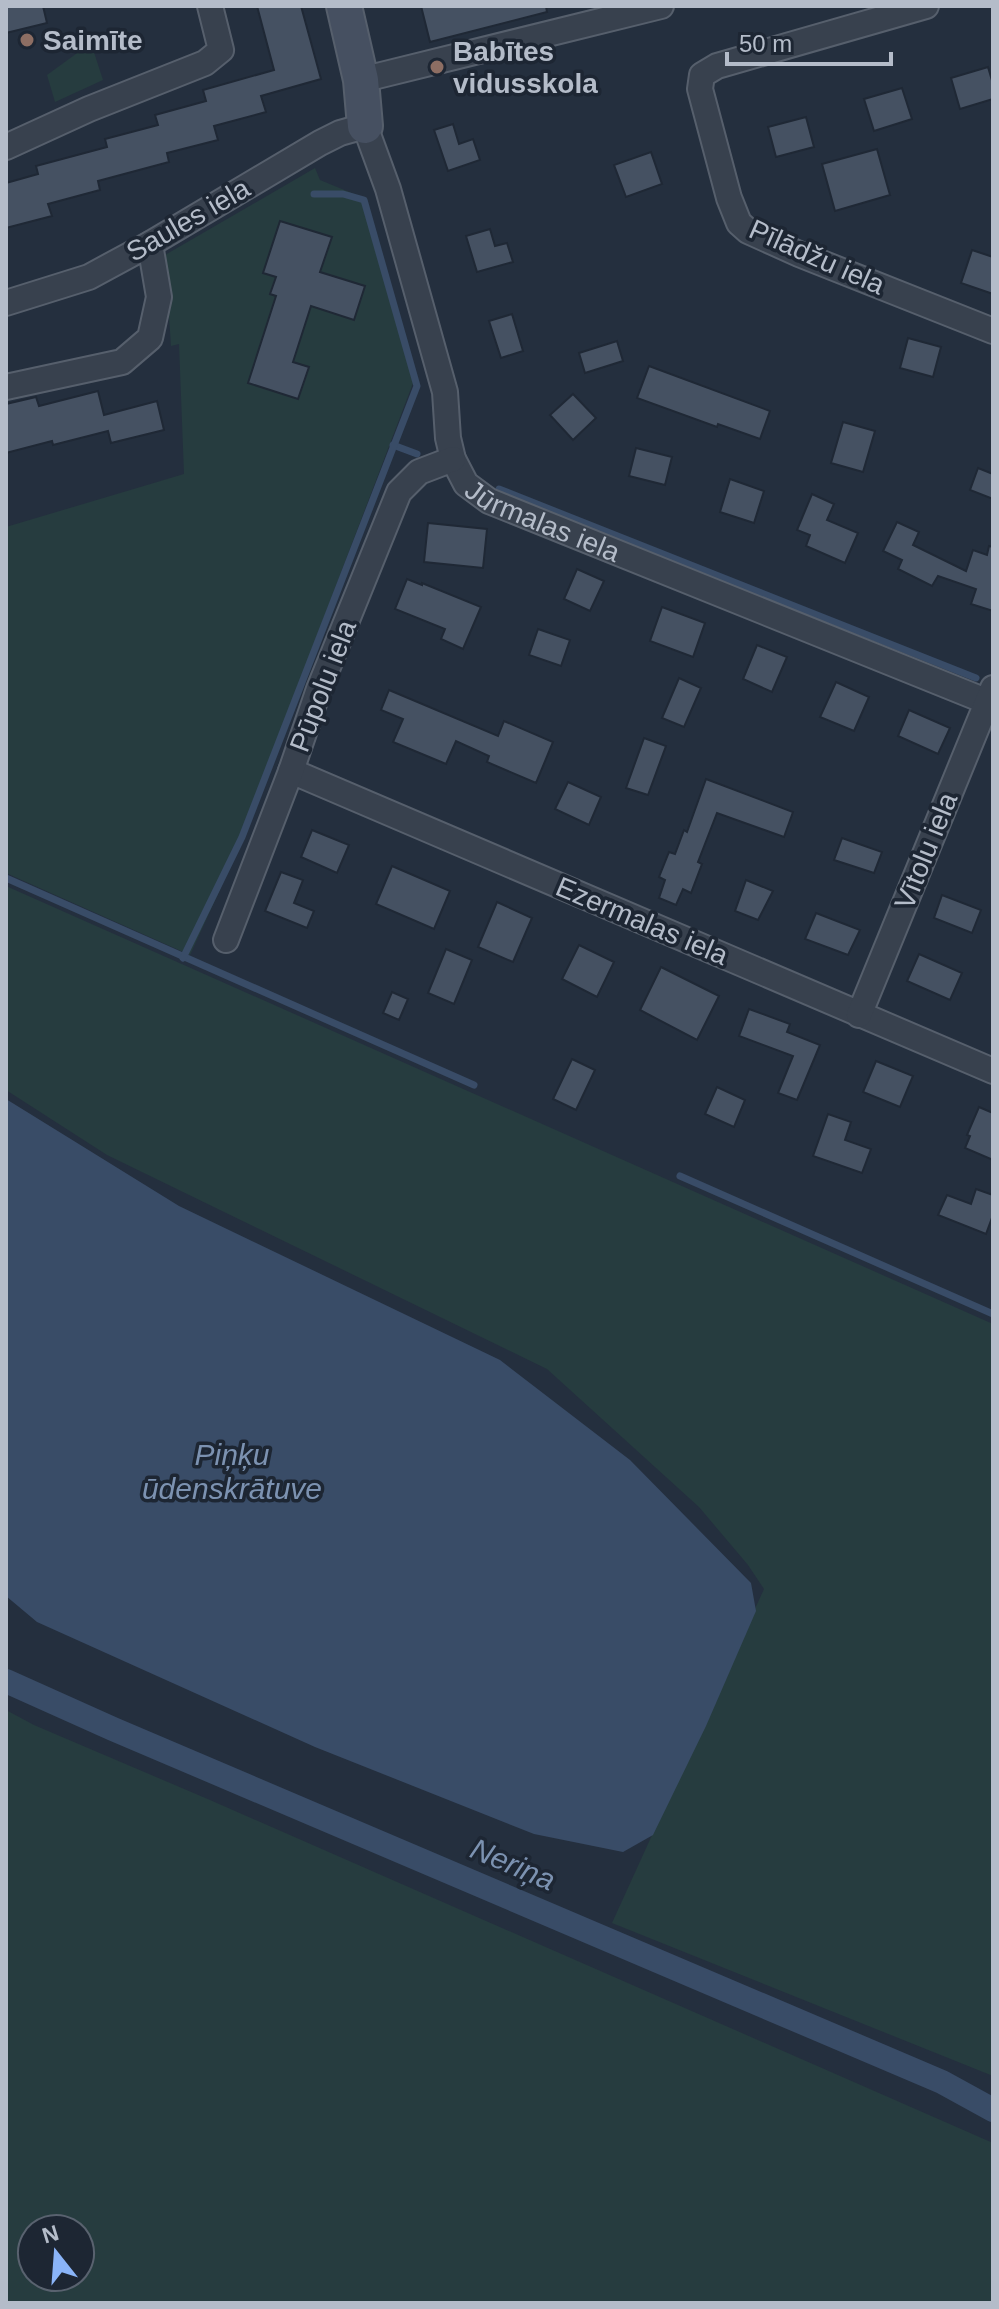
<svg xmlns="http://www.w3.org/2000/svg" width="999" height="2309" viewBox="0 0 999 2309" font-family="Arial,sans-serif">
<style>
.green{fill:#263c3f;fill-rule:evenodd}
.water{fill:#394c67}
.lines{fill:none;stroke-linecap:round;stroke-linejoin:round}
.stream{stroke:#394c67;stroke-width:7}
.canal{stroke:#394c67;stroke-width:24}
.building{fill:#455162;stroke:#1f2835;stroke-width:2}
.street-casing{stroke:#565f6c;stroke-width:28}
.secondary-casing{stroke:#565f6c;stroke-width:38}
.street{stroke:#38414e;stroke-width:24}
.secondary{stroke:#465061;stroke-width:34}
.education-dot{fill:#8d6e63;stroke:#1d2633;stroke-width:3}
.labels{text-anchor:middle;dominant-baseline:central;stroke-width:7;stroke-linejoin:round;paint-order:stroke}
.poi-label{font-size:28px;font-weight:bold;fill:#b4bcc9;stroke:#1d2633;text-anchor:start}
.street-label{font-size:28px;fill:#b4bcc9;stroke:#1d2633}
.water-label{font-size:30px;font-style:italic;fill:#7c92b1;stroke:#1d2633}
</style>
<rect width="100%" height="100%" fill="#242f3e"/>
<g class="green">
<path d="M 91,43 L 103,80 L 55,102 L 47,75 Z"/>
<path d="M 315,168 L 320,180 L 359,196 L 368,205 L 413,383 L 223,883 L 190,955 L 6,873 L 6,527 L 184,474 L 179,344 L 171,346 L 165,255 Z"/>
<path d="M 6,886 L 993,1324 L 993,2076 L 612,1923 L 764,1589 L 748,1565 L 699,1507 L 547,1369 L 107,1155 L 6,1090 Z"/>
<path d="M 6,1710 L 34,1725 L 210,1800 L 993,2143 L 993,2303 L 6,2303 ZM 80,2229 L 80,2277 L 32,2277 L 32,2229 Z"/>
</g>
<path class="water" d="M 6,1099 L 179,1206 L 500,1360 L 630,1460 L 751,1583 L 756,1611 L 706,1726 L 653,1835 L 623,1852 L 534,1834 L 315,1747 L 37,1622 L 6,1596 Z"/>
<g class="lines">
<g class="stream">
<path d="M 393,445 L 417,454"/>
<path d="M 499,489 L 976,678"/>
<path d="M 6,878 L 474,1085"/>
<path d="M 183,958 L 242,837 L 417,386 L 364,200 L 343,194 L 314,194"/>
<path d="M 680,1176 L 993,1314"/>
</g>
<path class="canal" d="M 6,1681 L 113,1729 L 942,2082 L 993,2110"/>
</g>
<g class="building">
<path d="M 6,6 L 43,6 L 47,23 L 6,33 Z"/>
<path d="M 257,6 L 301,6 L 321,79 L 261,96 L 266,112 L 214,126 L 218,140 L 167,153 L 169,162 L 98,181 L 100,190 L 48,204 L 52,216 L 6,228 L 6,183 L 38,174 L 36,166 L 107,147 L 105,139 L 158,125 L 155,115 L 206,101 L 203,90 L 274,70 Z"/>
<path d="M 421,6 L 546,6 L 547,12 L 430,42 Z"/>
<path d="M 988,67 L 993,84 L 993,99 L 960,109 L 951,78 Z"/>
<path d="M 902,88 L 912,119 L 874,131 L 864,99 Z"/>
<path d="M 806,117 L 814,147 L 776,157 L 768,127 Z"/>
<path d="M 453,124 L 459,144 L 473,139 L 480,160 L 448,171 L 434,130 Z"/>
<path d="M 877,149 L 890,195 L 835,211 L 822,164 Z"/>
<path d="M 651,152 L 662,184 L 626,197 L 614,165 Z"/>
<path d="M 280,221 L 332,237 L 320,272 L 365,286 L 354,320 L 311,306 L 293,362 L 309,367 L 298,399 L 248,383 L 276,296 L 270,294 L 276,277 L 263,273 Z"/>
<path d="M 490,229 L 495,246 L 507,243 L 513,262 L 477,272 L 466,236 Z"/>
<path d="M 972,250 L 993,257 L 993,294 L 961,283 Z"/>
<path d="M 512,314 L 523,351 L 501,358 L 489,321 Z"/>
<path d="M 908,338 L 941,347 L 933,377 L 900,368 Z"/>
<path d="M 617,341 L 623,361 L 585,373 L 579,353 Z"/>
<path d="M 649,366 L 770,411 L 760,439 L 718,424 L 717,427 L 637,398 Z"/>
<path d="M 98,391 L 104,415 L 157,401 L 164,430 L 111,443 L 108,431 L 53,445 L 52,441 L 6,453 L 6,404 L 36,397 L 39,406 Z"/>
<path d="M 573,394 L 596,418 L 573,440 L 550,415 Z"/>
<path d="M 843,422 L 875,431 L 863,472 L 831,463 Z"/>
<path d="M 636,448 L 672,457 L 665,485 L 629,476 Z"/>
<path d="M 978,468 L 993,474 L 993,499 L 970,490 Z"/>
<path d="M 730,479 L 764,491 L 754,523 L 720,512 Z"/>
<path d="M 812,494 L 834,504 L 827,520 L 858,533 L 845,563 L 806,546 L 810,535 L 797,530 Z"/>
<path d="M 897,522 L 919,532 L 913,545 L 966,571 L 973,550 L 987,555 L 989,546 L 993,547 L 993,611 L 971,604 L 976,589 L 938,576 L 932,586 L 898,569 L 902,560 L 883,551 Z"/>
<path d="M 428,523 L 487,529 L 483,568 L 424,562 Z"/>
<path d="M 577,569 L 604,581 L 590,611 L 564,599 Z"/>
<path d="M 407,579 L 422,585 L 422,583 L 481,607 L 463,649 L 441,639 L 445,629 L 395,609 Z"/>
<path d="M 662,607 L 705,623 L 693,657 L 650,641 Z"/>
<path d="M 538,629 L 570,640 L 561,666 L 529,655 Z"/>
<path d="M 757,645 L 787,657 L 772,692 L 743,679 Z"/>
<path d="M 679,678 L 701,688 L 684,727 L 662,718 Z"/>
<path d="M 836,682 L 869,697 L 854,731 L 820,717 Z"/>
<path d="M 389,690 L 498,736 L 504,721 L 553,742 L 536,783 L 487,762 L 489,756 L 456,741 L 446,764 L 393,742 L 403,719 L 381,710 Z"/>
<path d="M 909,710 L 950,728 L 938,754 L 898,736 Z"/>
<path d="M 644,738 L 666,746 L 648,795 L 626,788 Z"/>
<path d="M 706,779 L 793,812 L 784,837 L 717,813 L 698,862 L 702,864 L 691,893 L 683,889 L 676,905 L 659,898 L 665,880 L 659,877 L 669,852 L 675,854 L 684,830 L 687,832 Z"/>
<path d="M 568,782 L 601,797 L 589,825 L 555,809 Z"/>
<path d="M 312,830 L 349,845 L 337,873 L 301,857 Z"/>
<path d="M 842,838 L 882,852 L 874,873 L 834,860 Z"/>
<path d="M 392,866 L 450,891 L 434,929 L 376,904 Z"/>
<path d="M 281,872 L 303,880 L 294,903 L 314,911 L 307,928 L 265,911 Z"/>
<path d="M 746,880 L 773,891 L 758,920 L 735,911 Z"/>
<path d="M 942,895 L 981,910 L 972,933 L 934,918 Z"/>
<path d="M 497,902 L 532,918 L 513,962 L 478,947 Z"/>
<path d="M 816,913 L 860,930 L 848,955 L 805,939 Z"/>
<path d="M 579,945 L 614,962 L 597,997 L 562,979 Z"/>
<path d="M 446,949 L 472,960 L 454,1004 L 428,993 Z"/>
<path d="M 919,954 L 962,973 L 950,1000 L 907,981 Z"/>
<path d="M 661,967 L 719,996 L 697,1040 L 640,1010 Z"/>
<path d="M 392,992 L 408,999 L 399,1020 L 383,1013 Z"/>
<path d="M 749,1009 L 790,1024 L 787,1032 L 820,1045 L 797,1100 L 778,1093 L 793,1056 L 739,1036 Z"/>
<path d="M 572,1059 L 595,1070 L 576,1110 L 553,1099 Z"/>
<path d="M 876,1061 L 913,1076 L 900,1107 L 863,1092 Z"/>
<path d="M 717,1087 L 745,1100 L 734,1127 L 705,1114 Z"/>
<path d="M 979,1107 L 993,1113 L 993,1160 L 965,1148 L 970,1136 L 967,1135 Z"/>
<path d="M 828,1114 L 851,1122 L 845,1140 L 871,1149 L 862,1173 L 813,1156 Z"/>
<path d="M 976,1189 L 993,1195 L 993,1215 L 986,1234 L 938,1215 L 947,1195 L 971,1204 Z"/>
</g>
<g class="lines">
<defs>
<g id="street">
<path d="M 926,6 L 717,66 L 702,75 L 700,89 L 729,198 L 739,223 L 748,231 L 799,254 L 993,331"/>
<path d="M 361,80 L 661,6"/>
<path d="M 6,147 L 89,109 L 205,63 L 221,50 L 210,6"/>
<path id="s1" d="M 6,303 L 89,277 L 150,244 L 320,143 L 340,133 L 365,126 L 388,189 L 445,392 L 448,438 L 453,459 L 466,484 L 489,501 L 993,704"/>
<path d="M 6,387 L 122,362 L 150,338 L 159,297 L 150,244"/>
<path d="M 291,771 L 993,1071"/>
<path d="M 226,940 L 291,771 L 319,689 L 399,492 L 419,472 L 453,459"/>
<path d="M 859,1015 L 993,688"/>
</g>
<path id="secondary" d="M 344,6 L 361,80 L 365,126"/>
</defs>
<use href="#street" class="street-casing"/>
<use href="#secondary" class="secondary-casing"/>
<use href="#street" class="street"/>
<use href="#secondary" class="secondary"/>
</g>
<g class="education-dot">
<circle cx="27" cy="40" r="8"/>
<circle cx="437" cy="67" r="8"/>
</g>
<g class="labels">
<g class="poi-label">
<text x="43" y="40">Saimīte</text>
<text x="453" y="51">Babītes<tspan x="453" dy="32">vidusskola</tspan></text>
</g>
<g class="street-label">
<text transform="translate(188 220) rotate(-30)">Saules iela</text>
<text transform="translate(817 257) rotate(24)">Pīlādžu iela</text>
<text stroke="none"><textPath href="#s1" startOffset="862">Jūrmalas iela</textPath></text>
<text transform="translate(323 686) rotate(-69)">Pūpolu iela</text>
<text transform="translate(926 851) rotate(-68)">Vītolu iela</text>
<text transform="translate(642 921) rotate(23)">Ezermalas iela</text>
</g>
<g class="water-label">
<text x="232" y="1454">Piņķu<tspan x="232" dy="34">ūdenskrātuve</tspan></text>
<text transform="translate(513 1864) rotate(23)">Neriņa</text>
</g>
</g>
<rect width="999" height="2309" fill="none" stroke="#b4bcc9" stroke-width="16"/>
<g transform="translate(56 2253) rotate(343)"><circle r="38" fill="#1d2633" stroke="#59626f" stroke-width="2"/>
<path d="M0-6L14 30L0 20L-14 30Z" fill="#8ab4f8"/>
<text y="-12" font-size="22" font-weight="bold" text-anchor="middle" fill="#b4bcc9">N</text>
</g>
<path d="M727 52v12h164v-12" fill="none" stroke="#b4bcc9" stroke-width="4"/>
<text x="739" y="52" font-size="24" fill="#b4bcc9" stroke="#1d2633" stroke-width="6" paint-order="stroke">50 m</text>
</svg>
